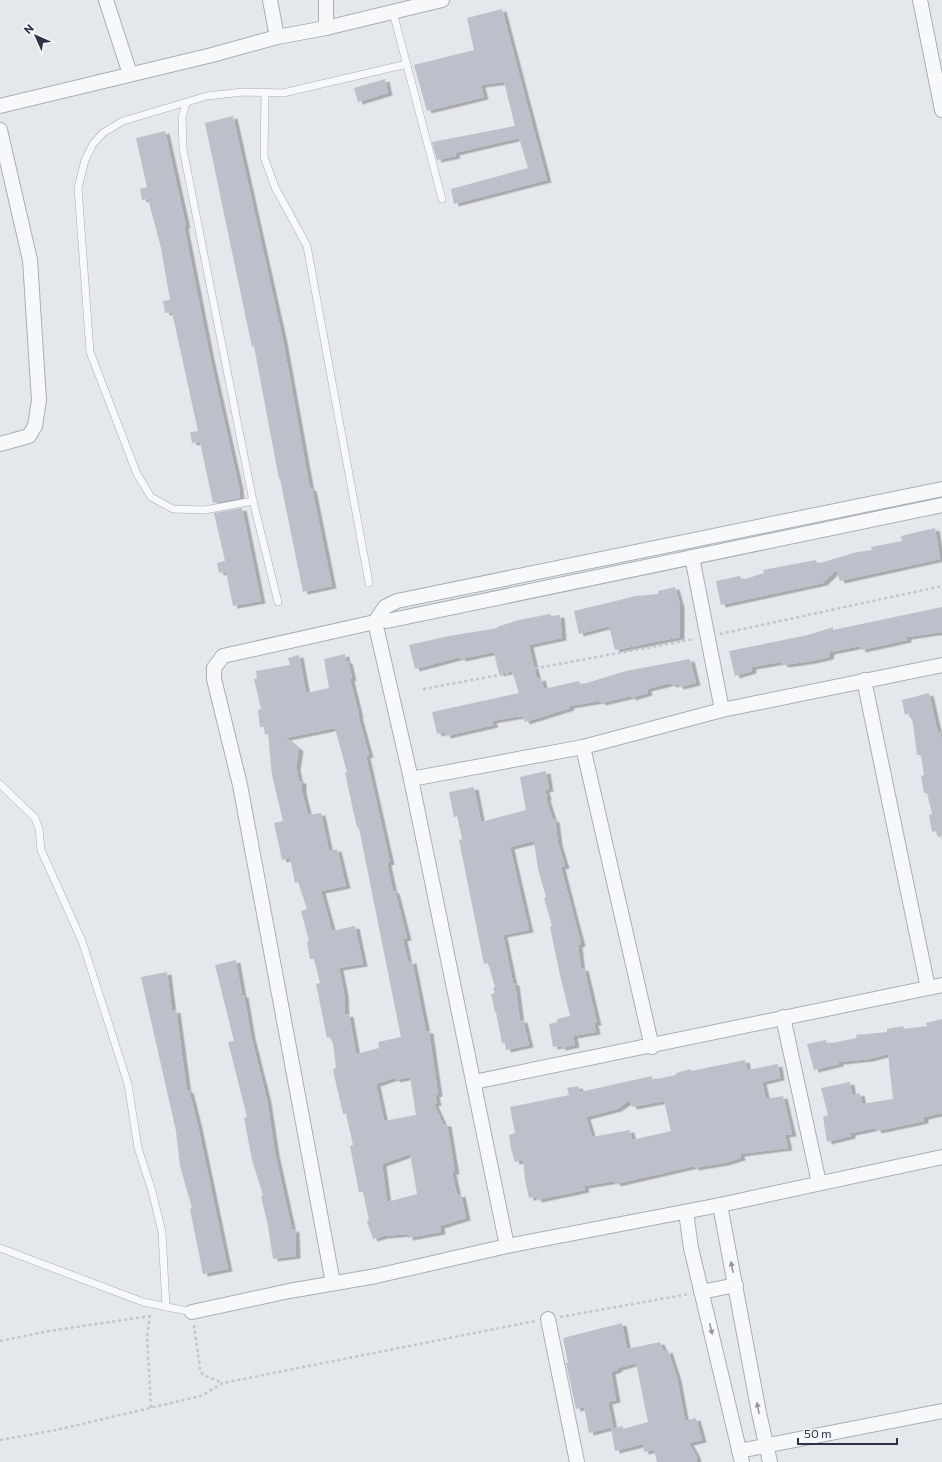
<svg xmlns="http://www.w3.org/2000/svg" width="942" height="1462" viewBox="0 0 942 1462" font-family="Commissioner,sans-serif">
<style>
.building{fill:#bbc0ca;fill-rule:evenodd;filter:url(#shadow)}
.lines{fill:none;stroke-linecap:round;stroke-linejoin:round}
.lane-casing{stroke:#a9aeb7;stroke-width:8}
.street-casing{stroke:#a9aeb7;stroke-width:16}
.path{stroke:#c2c5cb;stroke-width:2.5;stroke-dasharray:3 3;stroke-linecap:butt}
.lane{stroke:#f7f8fa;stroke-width:7}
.street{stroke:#f7f8fa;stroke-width:14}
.oneway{fill:#9196a0}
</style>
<defs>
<filter id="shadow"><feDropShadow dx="4.5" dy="2.5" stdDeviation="0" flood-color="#0004"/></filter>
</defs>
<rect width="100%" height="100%" fill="#e4e7ec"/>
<g class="building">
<path d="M 502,9 L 547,180 L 454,204 L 451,189 L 528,168 L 519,138 L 455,153 L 456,156 L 437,160 L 432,142 L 515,126 L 504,82 L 481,85 L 484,97 L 427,111 L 414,65 L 474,50 L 467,18 Z"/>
<path d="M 385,79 L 388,93 L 358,102 L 354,88 Z"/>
<path d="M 233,116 L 283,340 L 310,489 L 312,488 L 332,586 L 303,592 L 280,479 L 279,479 L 254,346 L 252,347 L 205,123 Z"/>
<path d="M 165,131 L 186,226 L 184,226 L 210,357 L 239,487 L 240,498 L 213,503 L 200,442 L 192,443 L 190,432 L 198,431 L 172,312 L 165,313 L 163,301 L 170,300 L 161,248 L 148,199 L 142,200 L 140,189 L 147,187 L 136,138 Z"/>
<path d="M 242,508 L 261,601 L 233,606 L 226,572 L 219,573 L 217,563 L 225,561 L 214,513 Z"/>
<path d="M 935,528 L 940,559 L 840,581 L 836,570 L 823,583 L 721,605 L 716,581 L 740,576 L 742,580 L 764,573 L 763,570 L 816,560 L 817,564 L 857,552 L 872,550 L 871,547 L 902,541 L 901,536 Z"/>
<path d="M 675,587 L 680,605 L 680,637 L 615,650 L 609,626 L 579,634 L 574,611 L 636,596 L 658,594 L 658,591 Z"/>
<path d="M 942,607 L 942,632 L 907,637 L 907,640 L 861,650 L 860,646 L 830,652 L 829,657 L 812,661 L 784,665 L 781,662 L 752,667 L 752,671 L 735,676 L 729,651 L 808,635 L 833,627 L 833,630 Z"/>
<path d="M 550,614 L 551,616 L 560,615 L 562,638 L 529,645 L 537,679 L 541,678 L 544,689 L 579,681 L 580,685 L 626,671 L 690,659 L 696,683 L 679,687 L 678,684 L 671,685 L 671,683 L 647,689 L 648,693 L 631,698 L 631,696 L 601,703 L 600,701 L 569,706 L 570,708 L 525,722 L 523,716 L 514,717 L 492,721 L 494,725 L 446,736 L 445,732 L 437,734 L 432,712 L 519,693 L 512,671 L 499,674 L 494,652 L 461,659 L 460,657 L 415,669 L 409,645 L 449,636 L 498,628 L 497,627 L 519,620 Z"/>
<path d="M 345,654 L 346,661 L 348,661 L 352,678 L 350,679 L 359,715 L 358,715 L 369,755 L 366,756 L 390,862 L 387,863 L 393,891 L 395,891 L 407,938 L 403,939 L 408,962 L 412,961 L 426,1031 L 429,1031 L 438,1094 L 435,1095 L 437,1103 L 434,1104 L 443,1124 L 447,1124 L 455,1172 L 452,1172 L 457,1195 L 461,1194 L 466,1218 L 440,1226 L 441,1232 L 408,1238 L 408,1234 L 384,1236 L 373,1239 L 367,1221 L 369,1220 L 363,1192 L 359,1192 L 350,1146 L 353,1145 L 346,1114 L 343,1114 L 333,1070 L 336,1067 L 333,1044 L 330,1037 L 327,1038 L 316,984 L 320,983 L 314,959 L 310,959 L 307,942 L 309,941 L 301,911 L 307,909 L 298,882 L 295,883 L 290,858 L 282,860 L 274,823 L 283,821 L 272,775 L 268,734 L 265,735 L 264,727 L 260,727 L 258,710 L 261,709 L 254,679 L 257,679 L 256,671 L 290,665 L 288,658 L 299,655 L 306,693 L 329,688 L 324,659 ZM 335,728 L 347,772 L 345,773 L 354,814 L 357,827 L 359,828 L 401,1037 L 378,1042 L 379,1048 L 356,1054 L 349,1014 L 345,1015 L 344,993 L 339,968 L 363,964 L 355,926 L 332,931 L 321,891 L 346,886 L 337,849 L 329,851 L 321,813 L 308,815 L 302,791 L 302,781 L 299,781 L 296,768 L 299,749 L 286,738 ZM 410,1077 L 416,1115 L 384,1121 L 376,1084 L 394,1078 L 396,1080 ZM 410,1154 L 417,1194 L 387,1202 L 382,1164 Z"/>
<path d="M 929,693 L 938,733 L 940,732 L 942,741 L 942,836 L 938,837 L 936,831 L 932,832 L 929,815 L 932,814 L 927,793 L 924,793 L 921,776 L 924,775 L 921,755 L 917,755 L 913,723 L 909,713 L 905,715 L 902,700 Z"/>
<path d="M 546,771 L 549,789 L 545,790 L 547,797 L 546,798 L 553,820 L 555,819 L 558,843 L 565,866 L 561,867 L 581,944 L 578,945 L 581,969 L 584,968 L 597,1023 L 594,1023 L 596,1032 L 573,1036 L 575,1045 L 562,1048 L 560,1046 L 553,1047 L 549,1024 L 557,1022 L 557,1019 L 570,1016 L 560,975 L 550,927 L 552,926 L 544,898 L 546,897 L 538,869 L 534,841 L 510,847 L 529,930 L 503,935 L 513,983 L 515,983 L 520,1021 L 523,1020 L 529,1045 L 506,1050 L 505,1043 L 502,1043 L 496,1012 L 495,1012 L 491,994 L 495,993 L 493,988 L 495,987 L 488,963 L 484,964 L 459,840 L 462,839 L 457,816 L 454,817 L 449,792 L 474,787 L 481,822 L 526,810 L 520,777 Z"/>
<path d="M 236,960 L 242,995 L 244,995 L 251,1036 L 267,1100 L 275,1153 L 292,1230 L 295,1229 L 296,1256 L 273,1259 L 268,1226 L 261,1196 L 263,1195 L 252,1160 L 244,1118 L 247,1117 L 228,1042 L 234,1041 L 215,965 Z"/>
<path d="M 167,972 L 172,1011 L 176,1010 L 187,1091 L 189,1090 L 198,1126 L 228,1269 L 203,1274 L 190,1209 L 192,1208 L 180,1166 L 176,1131 L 141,977 Z"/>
<path d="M 942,1019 L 942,1113 L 924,1117 L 924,1121 L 877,1131 L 876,1128 L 851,1133 L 851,1136 L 827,1142 L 823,1117 L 828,1115 L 821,1088 L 850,1082 L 852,1095 L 860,1093 L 862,1104 L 893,1099 L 888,1054 L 869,1059 L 839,1062 L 839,1064 L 814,1070 L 807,1044 L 826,1040 L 827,1044 L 857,1038 L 856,1035 L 887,1032 L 887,1029 L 903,1026 L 904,1029 L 927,1026 L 926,1023 Z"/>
<path d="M 745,1060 L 747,1070 L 778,1064 L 780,1078 L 762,1082 L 766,1099 L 783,1096 L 792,1134 L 785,1135 L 788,1148 L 740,1154 L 741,1158 L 724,1163 L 694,1168 L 694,1166 L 616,1184 L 615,1181 L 584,1186 L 585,1190 L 537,1200 L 536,1197 L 529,1198 L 525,1180 L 523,1160 L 515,1162 L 511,1149 L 509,1135 L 515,1133 L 510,1107 L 569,1095 L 567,1088 L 578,1086 L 580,1092 L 652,1076 L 652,1080 L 676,1075 L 676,1073 L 691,1069 L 691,1071 ZM 630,1100 L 632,1107 L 664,1101 L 671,1131 L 632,1140 L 630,1130 L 592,1137 L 586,1117 L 617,1109 Z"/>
<path d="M 622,1323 L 627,1349 L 660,1342 L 664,1352 L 668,1350 L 677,1378 L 685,1421 L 696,1418 L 702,1440 L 689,1443 L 696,1455 L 697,1462 L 657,1462 L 654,1450 L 644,1452 L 643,1444 L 615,1451 L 611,1429 L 623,1426 L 623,1429 L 648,1422 L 636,1363 L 618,1368 L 617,1370 L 611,1372 L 616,1400 L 608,1402 L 613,1427 L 589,1433 L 584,1407 L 576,1409 L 566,1363 L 568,1363 L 563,1338 Z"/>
</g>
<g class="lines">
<defs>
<g id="lane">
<path d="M 393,12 L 442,199"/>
<path d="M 265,94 L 264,157 L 275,187 L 307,246 L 369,583"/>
<path d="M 186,103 L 182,117 L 183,149 L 253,501 L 278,602"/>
<path d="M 253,501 L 205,510 L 173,509 L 151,497 L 137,474 L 90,352 L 78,188 L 85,160 L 93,144 L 103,133 L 123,121 L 207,96 L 243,92 L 283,93 L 407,64"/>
<path d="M 0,784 L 35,818 L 39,829 L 41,850 L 82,941 L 128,1084 L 138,1148 L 152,1191 L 162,1232 L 166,1307"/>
<path d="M 0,1248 L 143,1302 L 192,1312"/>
</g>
<g id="street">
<path d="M 106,0 L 130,74"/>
<path d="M 270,0 L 277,37"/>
<path d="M 326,0 L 326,28"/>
<path d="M 920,0 L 942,110"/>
<path d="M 0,106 L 212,55 L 277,37 L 326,28 L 442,0"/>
<path d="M 0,130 L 30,260 L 39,400 L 35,426 L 29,436 L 0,444"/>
<path d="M 692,557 L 722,710"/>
<path d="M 379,617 L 387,621 L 942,505"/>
<path d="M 864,680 L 928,988"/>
<path d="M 583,747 L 652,1047"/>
<path d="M 411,779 L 583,747 L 722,710 L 942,665"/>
<path d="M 783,1017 L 819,1183"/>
<path d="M 474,1082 C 630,1051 786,1018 942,985"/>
<path d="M 720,1205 L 759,1413 L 770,1462"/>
<path d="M 686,1212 L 691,1248 L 742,1462"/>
<path d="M 507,1246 L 411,779 L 375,622 L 385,607 L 397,601 L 942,489"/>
<path d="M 333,1283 L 240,785 L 214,679 L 214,668 L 223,656 L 375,622"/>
<path d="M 701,1292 L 736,1285"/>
<path d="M 192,1312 L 289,1291 L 376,1276 L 507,1246 L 720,1205 L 942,1157"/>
<path d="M 548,1319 L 577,1462"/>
<path d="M 739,1451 L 942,1411"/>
</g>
</defs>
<use href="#lane" class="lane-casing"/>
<use href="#street" class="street-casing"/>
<g class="path">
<path d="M 720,634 L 942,586"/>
<path d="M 423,689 L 695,639"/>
<path d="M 150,1315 L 147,1337 L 151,1408"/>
<path d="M 560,1317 L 689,1294"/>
<path d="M 194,1325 L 200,1369 L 203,1375 L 223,1383"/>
<path d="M 0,1341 L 49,1331 L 150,1316"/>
<path d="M 0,1440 L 56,1430 L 201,1396 L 223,1383 L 535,1321"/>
</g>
<use href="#lane" class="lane"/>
<use href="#street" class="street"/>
</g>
<defs><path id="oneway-solid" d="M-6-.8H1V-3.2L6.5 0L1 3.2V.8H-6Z"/></defs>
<g class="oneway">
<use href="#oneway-solid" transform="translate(732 1267) rotate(-101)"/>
<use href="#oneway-solid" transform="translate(711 1329) rotate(77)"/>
<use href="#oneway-solid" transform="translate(758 1408) rotate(-101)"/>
</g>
<g transform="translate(36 36) rotate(315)" stroke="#f4f6f9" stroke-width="3" paint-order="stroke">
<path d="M0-3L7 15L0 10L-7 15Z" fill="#2b3445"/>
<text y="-6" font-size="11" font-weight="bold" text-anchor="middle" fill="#2b3445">N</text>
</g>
<path d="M798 1438v6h99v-6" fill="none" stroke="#2b3445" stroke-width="2"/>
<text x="804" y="1438" font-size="12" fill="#2b3445" stroke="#f4f6f9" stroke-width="3" paint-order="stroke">50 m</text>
</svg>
